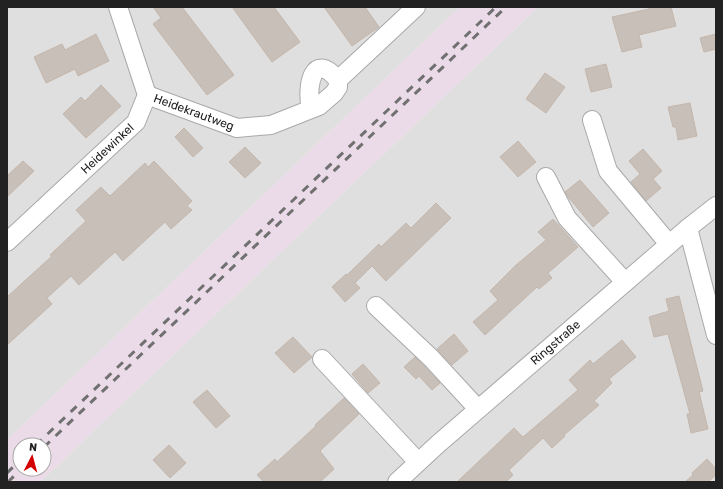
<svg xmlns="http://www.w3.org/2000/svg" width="723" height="489" viewBox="0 0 723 489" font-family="Rubik,sans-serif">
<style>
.residential{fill:#e0dfdf}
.industrial{fill:#ebdbe8;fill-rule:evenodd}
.building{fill:#c7bfb8;stroke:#c4b6ab}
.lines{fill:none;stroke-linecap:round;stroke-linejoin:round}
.minor-casing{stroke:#a9a9a9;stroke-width:20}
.minor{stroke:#fff;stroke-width:18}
.rail{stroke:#707070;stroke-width:3;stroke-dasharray:8 8;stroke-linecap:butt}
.labels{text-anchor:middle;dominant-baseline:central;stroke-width:3;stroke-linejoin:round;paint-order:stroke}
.street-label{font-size:12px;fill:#222;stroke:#fff}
</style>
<rect width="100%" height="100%" fill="#f2efe9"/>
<g class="residential">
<path d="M 7,7 L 460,7 L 7,440 Z"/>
<path d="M 538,7 L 716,7 L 716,482 L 40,482 Z"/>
</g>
<path class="industrial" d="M 460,7 L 538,7 L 40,482 L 7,482 L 7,440 ZM 20,445 L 44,445 L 44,469 L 20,469 Z"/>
<g class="building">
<path d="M 153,7 L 182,7 L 234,75 L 207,95 L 153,24 L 161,18 Z"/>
<path d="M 232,7 L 274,7 L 300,42 L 272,62 Z"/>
<path d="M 324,7 L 365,7 L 379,27 L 352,46 Z"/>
<path d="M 649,7 L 671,7 L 676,26 L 639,35 L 642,47 L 622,52 L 612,17 L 649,9 Z"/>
<path d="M 96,34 L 109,61 L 78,76 L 75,69 L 46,83 L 34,57 L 62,44 L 65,50 Z"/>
<path d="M 716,34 L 716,49 L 704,52 L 700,38 Z"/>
<path d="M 606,64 L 612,87 L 591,92 L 585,69 Z"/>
<path d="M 545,73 L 565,87 L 546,113 L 526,99 Z"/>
<path d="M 101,85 L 121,106 L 86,138 L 63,114 L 81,97 L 85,101 Z"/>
<path d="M 690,103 L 697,136 L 678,140 L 676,127 L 673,127 L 668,107 Z"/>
<path d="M 184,128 L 203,148 L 193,157 L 175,137 Z"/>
<path d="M 518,141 L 536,162 L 518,177 L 500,157 Z"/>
<path d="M 245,147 L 261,163 L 245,178 L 229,162 Z"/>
<path d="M 643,149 L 662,171 L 653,179 L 661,188 L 646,201 L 631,182 L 640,174 L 629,161 Z"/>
<path d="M 23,161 L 34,171 L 7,197 L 7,176 Z"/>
<path d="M 154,161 L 192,201 L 187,206 L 192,210 L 171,229 L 165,222 L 123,261 L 115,252 L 79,285 L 71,276 L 47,298 L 52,304 L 7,345 L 7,297 L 52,256 L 50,255 L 86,221 L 76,210 L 101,187 L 110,196 L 145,163 L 148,167 Z"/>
<path d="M 580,180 L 609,213 L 593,227 L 569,198 L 565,192 Z"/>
<path d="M 436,203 L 451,218 L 386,281 L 372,266 L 355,283 L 360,288 L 345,302 L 332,287 L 346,274 L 347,275 L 379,244 L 381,247 L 406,223 L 411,228 Z"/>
<path d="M 553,219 L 578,247 L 548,273 L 552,278 L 539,289 L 537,287 L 485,335 L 473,322 L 498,300 L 490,291 L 516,265 L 546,240 L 538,232 Z"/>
<path d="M 679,296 L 703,391 L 699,392 L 708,429 L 691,433 L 687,414 L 690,414 L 668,334 L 654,337 L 649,317 L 669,311 L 666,299 Z"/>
<path d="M 454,334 L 468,351 L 452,365 L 437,349 Z"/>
<path d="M 293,337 L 312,357 L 294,373 L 275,353 Z"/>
<path d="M 622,340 L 636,357 L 609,379 L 612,383 L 594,401 L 599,405 L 564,435 L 565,436 L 552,448 L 543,438 L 509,470 L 513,475 L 506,482 L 457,482 L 514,428 L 523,437 L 578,390 L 569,380 L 590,360 L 593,364 Z"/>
<path d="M 415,357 L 440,383 L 432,390 L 419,376 L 416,379 L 404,367 Z"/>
<path d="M 363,364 L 380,383 L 368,393 L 352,374 Z"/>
<path d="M 207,390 L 230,416 L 216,428 L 193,402 Z"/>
<path d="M 344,398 L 359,414 L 320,451 L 334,469 L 320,482 L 264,482 L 257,475 L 275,459 L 277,462 L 316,426 L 315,425 Z"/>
<path d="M 169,445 L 186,463 L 170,478 L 153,460 Z"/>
<path d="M 707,459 L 716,469 L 716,475 L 708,482 L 685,482 L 693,475 L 692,473 Z"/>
</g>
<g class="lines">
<defs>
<g id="minor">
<path d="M 338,80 L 416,7"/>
<path id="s1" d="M 147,95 L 237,128 L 271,125 L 319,106 L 334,93 L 338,87 L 338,80 C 312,49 306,88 311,109"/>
<path d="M 592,120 L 608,171 L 669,244"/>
<path d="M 546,177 L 567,218 L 625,282"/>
<path d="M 688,228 L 716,335"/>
<path id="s2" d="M 7,242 L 136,122 L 147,95 L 118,7"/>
<path d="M 376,306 L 431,358 L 478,409"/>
<path d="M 322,359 L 418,462"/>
<path id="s3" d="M 397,482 L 438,444 L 688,228 L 716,206"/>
</g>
</defs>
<use href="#minor" class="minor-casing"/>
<use href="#minor" class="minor"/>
<g class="rail">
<path d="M 36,445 L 496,7"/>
<path d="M 44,447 L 506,7"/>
<path d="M 7,473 L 20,460"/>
<path d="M 8,482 L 21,469"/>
</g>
</g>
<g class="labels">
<g class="street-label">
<text stroke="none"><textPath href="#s1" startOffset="50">Heidekrautweg</textPath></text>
<text stroke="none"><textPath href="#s2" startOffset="137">Heidewinkel</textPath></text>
<text stroke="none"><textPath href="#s3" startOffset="211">Ringstraße</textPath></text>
</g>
</g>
<rect width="723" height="489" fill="none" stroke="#222222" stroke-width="16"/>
<g transform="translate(32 457) rotate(6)"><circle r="19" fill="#ffffff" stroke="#a7a7a7"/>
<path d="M0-3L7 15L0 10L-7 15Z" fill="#d40000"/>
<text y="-6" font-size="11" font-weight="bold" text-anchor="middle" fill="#222222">N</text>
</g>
</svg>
